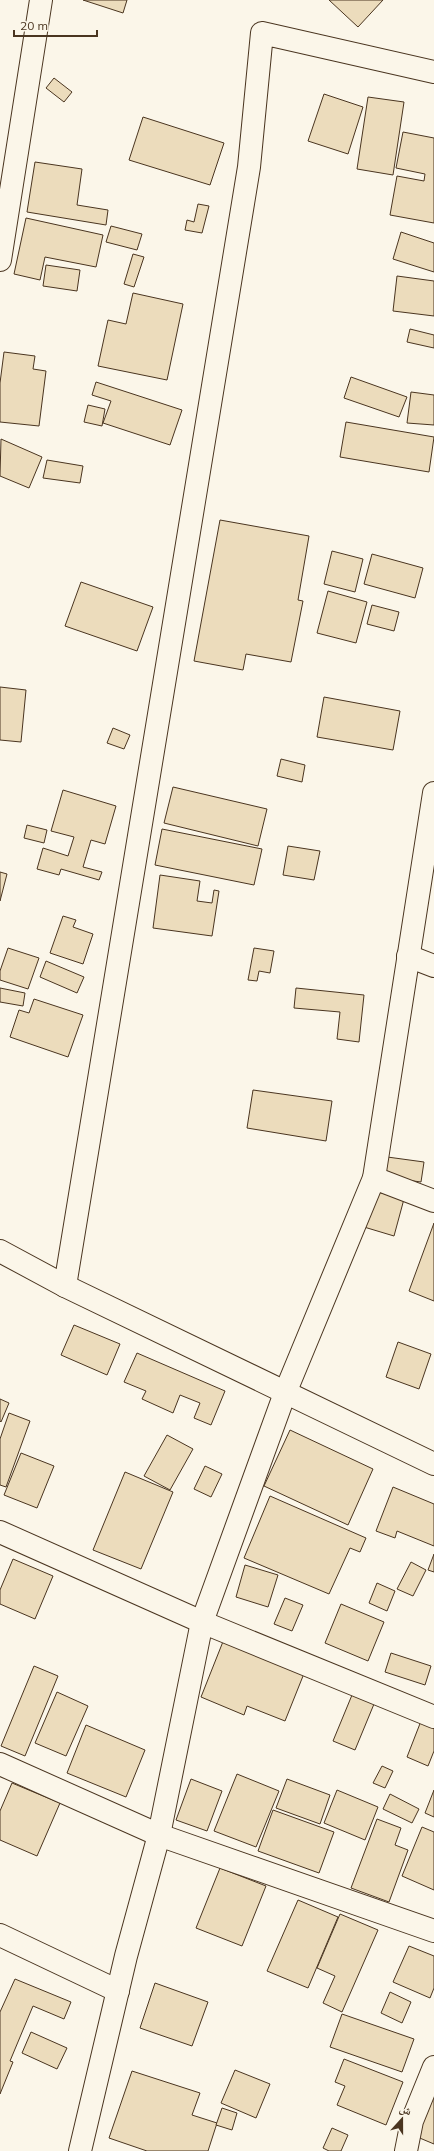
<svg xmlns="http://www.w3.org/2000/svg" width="434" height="2151" viewBox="0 0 434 2151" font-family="Mulish,'Noto Naskh Arabic',sans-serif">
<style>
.building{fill:#ecdcbc;stroke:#4a3520}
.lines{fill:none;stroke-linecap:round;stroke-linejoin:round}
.street-casing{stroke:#4a3520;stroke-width:24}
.secondary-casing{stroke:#4a3520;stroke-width:24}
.street{stroke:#fbf6e9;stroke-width:22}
.secondary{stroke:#fbf6e9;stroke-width:22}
</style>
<rect width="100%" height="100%" fill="#fbf6e9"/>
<g class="building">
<path d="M 83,0 L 127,0 L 123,13 Z"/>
<path d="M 329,0 L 383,0 L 358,27 Z"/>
<path d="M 54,78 L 72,92 L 64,102 L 46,88 Z"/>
<path d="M 324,94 L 363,107 L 348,154 L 308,141 Z"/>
<path d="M 368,97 L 404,102 L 393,175 L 357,169 Z"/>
<path d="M 143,117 L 224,143 L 210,185 L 129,160 Z"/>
<path d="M 403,132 L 434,138 L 434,223 L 390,215 L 397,176 L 424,181 L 425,174 L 396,168 Z"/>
<path d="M 35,162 L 82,169 L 77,205 L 108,210 L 106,225 L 27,212 Z"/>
<path d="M 198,204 L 209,206 L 202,233 L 185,230 L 187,220 L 194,222 Z"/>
<path d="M 26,218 L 103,235 L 96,267 L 45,257 L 40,280 L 14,274 Z"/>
<path d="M 111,226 L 142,234 L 137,250 L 106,242 Z"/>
<path d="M 401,232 L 434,243 L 434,272 L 393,259 Z"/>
<path d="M 133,254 L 144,257 L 134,287 L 124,284 Z"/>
<path d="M 46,265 L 80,270 L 77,291 L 43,286 Z"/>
<path d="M 397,276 L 434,281 L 434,316 L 393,311 Z"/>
<path d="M 133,293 L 183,304 L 167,380 L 98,366 L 108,320 L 126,324 Z"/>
<path d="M 410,329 L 434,335 L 434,348 L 407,342 Z"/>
<path d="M 4,352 L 35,356 L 33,369 L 46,371 L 39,426 L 0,422 L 0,383 Z"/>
<path d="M 351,377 L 407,397 L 399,417 L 344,398 Z"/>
<path d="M 96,382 L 182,410 L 170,445 L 103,423 L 111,401 L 92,395 Z"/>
<path d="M 411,392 L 434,395 L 434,425 L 407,423 Z"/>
<path d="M 88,405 L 105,409 L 102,426 L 84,422 Z"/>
<path d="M 346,422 L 434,437 L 429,472 L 340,457 Z"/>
<path d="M 1,439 L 42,457 L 29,488 L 0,476 Z"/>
<path d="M 47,460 L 83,466 L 80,483 L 43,478 Z"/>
<path d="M 220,520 L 309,536 L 298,600 L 303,601 L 291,662 L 246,654 L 243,670 L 194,661 Z"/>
<path d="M 332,551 L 363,559 L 355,592 L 324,584 Z"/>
<path d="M 372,554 L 423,568 L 415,598 L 364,584 Z"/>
<path d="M 81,582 L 153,607 L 137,651 L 65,626 Z"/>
<path d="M 328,591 L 367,602 L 356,643 L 317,633 Z"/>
<path d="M 372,605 L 399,612 L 394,631 L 367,624 Z"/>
<path d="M 0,687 L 26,690 L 21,742 L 0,740 Z"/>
<path d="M 324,697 L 400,711 L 393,750 L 317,737 Z"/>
<path d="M 113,728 L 130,735 L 124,749 L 107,743 Z"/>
<path d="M 281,759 L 305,765 L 302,782 L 277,776 Z"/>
<path d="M 173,787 L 267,809 L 258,846 L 164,823 Z"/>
<path d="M 63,790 L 116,806 L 105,844 L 91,840 L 83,867 L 102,872 L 99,880 L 61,869 L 59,875 L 37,869 L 43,848 L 68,856 L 74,837 L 51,831 Z"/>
<path d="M 27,825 L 47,830 L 44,843 L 24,838 Z"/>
<path d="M 162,829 L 262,849 L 254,885 L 155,865 Z"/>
<path d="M 288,846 L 320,851 L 314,880 L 283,875 Z"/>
<path d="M 0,872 L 7,874 L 0,901 Z"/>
<path d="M 160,875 L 200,881 L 197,901 L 212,903 L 214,890 L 219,891 L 212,936 L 153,928 Z"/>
<path d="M 63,916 L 76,920 L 73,927 L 93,934 L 83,964 L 50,953 Z"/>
<path d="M 8,948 L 39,958 L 28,989 L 0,980 L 0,971 Z"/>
<path d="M 254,948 L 274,951 L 270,973 L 259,971 L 257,981 L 248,980 Z"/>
<path d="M 46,961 L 84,977 L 77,993 L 40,977 Z"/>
<path d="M 0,988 L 25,993 L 23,1006 L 0,1002 Z"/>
<path d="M 296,988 L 364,995 L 359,1042 L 337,1039 L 340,1012 L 294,1008 Z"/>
<path d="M 34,999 L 83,1015 L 68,1057 L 10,1037 L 19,1010 L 29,1013 Z"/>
<path d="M 253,1090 L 332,1101 L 326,1141 L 247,1128 Z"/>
<path d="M 380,1156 L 424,1162 L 421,1182 L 377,1176 Z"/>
<path d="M 374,1191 L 404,1199 L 394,1236 L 364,1227 Z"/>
<path d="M 434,1223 L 434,1301 L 409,1291 Z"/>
<path d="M 74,1325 L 120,1344 L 107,1375 L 61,1355 Z"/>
<path d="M 398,1342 L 431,1354 L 419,1389 L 386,1377 Z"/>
<path d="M 137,1353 L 225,1391 L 211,1425 L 194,1418 L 200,1403 L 180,1395 L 173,1413 L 142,1399 L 146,1391 L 124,1382 Z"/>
<path d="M 0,1399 L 9,1403 L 1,1422 L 0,1421 Z"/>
<path d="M 9,1413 L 30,1421 L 6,1487 L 0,1485 L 0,1439 Z"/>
<path d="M 290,1430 L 373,1469 L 348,1525 L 264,1486 Z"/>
<path d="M 167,1435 L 193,1449 L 170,1490 L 144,1476 Z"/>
<path d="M 21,1453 L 54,1466 L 37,1508 L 4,1495 Z"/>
<path d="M 205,1466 L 222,1474 L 211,1497 L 194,1489 Z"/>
<path d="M 125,1472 L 173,1492 L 141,1569 L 93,1550 Z"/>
<path d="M 393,1487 L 434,1504 L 434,1546 L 397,1531 L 395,1538 L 376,1531 Z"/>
<path d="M 270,1496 L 366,1538 L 360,1552 L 350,1548 L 329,1594 L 244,1558 Z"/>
<path d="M 434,1554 L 434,1572 L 428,1570 Z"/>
<path d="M 13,1559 L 53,1576 L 35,1619 L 0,1604 L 0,1590 Z"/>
<path d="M 411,1562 L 426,1570 L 413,1596 L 397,1589 Z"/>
<path d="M 245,1565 L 278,1575 L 268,1607 L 236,1597 Z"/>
<path d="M 377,1583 L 395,1591 L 387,1611 L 369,1603 Z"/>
<path d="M 285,1598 L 303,1605 L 292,1631 L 274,1624 Z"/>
<path d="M 341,1604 L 384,1622 L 368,1661 L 325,1643 Z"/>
<path d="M 226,1634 L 307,1666 L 285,1721 L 247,1706 L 244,1715 L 201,1697 Z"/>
<path d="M 391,1653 L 431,1666 L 425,1685 L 385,1672 Z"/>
<path d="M 34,1666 L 58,1676 L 25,1756 L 1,1746 Z"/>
<path d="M 57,1692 L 88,1706 L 66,1756 L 35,1743 Z"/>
<path d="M 352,1695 L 374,1704 L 355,1750 L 333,1741 Z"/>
<path d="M 421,1721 L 434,1727 L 434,1751 L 428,1766 L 407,1757 Z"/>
<path d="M 86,1725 L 145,1750 L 126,1797 L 67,1773 Z"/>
<path d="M 382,1766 L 393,1771 L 385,1788 L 373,1783 Z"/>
<path d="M 237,1774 L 279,1791 L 256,1847 L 214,1831 Z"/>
<path d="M 191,1779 L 222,1791 L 207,1831 L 176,1820 Z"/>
<path d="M 287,1779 L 330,1795 L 320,1824 L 276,1808 Z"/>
<path d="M 12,1783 L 60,1803 L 37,1856 L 0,1840 L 0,1811 Z"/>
<path d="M 337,1790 L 378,1807 L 365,1840 L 324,1823 Z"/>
<path d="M 434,1790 L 434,1817 L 425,1813 Z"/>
<path d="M 390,1794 L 419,1809 L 412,1823 L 383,1809 Z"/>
<path d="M 273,1810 L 334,1832 L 319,1873 L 258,1851 Z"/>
<path d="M 377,1819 L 401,1828 L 395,1845 L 408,1850 L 389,1902 L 351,1888 Z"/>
<path d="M 422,1827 L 434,1832 L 434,1890 L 402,1876 Z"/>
<path d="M 220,1868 L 266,1886 L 242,1946 L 196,1928 Z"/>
<path d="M 298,1900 L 338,1917 L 308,1988 L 267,1971 Z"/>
<path d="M 340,1914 L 378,1930 L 342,2012 L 323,2003 L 335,1976 L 317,1968 Z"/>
<path d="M 409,1946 L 434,1956 L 434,1988 L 430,1998 L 393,1982 Z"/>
<path d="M 15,1979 L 71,2002 L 64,2019 L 33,2006 L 10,2061 L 13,2062 L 0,2094 L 0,2012 Z"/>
<path d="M 155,1983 L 208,2002 L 192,2046 L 140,2028 Z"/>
<path d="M 390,1992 L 411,2002 L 402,2023 L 381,2013 Z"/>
<path d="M 342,2014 L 414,2039 L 402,2072 L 330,2047 Z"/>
<path d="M 31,2032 L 67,2048 L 57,2069 L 22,2053 Z"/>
<path d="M 344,2059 L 403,2082 L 386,2125 L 337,2105 L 345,2086 L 335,2082 Z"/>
<path d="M 235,2070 L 270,2084 L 256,2118 L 221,2103 Z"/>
<path d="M 132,2071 L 200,2093 L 192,2115 L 217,2123 L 208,2151 L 147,2151 L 109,2138 Z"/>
<path d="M 434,2083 L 434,2144 L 403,2131 Z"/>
<path d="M 222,2108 L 237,2113 L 232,2130 L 216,2125 Z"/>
<path d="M 332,2128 L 348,2135 L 341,2151 L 329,2151 L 323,2148 Z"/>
</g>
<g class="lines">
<defs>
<g id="street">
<path d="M 0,260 L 41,0"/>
<path d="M 408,956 L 434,966"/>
<path d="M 374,1178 L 434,1201"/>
<path d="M 65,1286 L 249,167 L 262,33 L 434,72"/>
<path d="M 0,1532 L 202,1622 L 434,1717"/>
<path d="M 0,1764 L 159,1835 L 434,1931"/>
<path d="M 0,1935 L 118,1991"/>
<path d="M 80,2151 L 126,1956 L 159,1835 L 202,1622 L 285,1393 L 374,1178 L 434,793"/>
<path d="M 406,2151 L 412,2121 L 434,2067"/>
</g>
<path id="secondary" d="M 0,1251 L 65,1286 L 434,1464"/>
</defs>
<use href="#street" class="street-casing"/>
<use href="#secondary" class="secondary-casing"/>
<use href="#street" class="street"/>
<use href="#secondary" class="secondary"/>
</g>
<g transform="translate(402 2119) rotate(21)" stroke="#fbf6e9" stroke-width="3" paint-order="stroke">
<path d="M0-3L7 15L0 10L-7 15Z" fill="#4a3520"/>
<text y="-6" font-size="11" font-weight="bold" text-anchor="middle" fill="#4a3520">ش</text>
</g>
<path d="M14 30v6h83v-6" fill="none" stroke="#4a3520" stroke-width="2"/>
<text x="20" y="30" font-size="12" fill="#4a3520" stroke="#fbf6e9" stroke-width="3" paint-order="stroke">20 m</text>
</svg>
